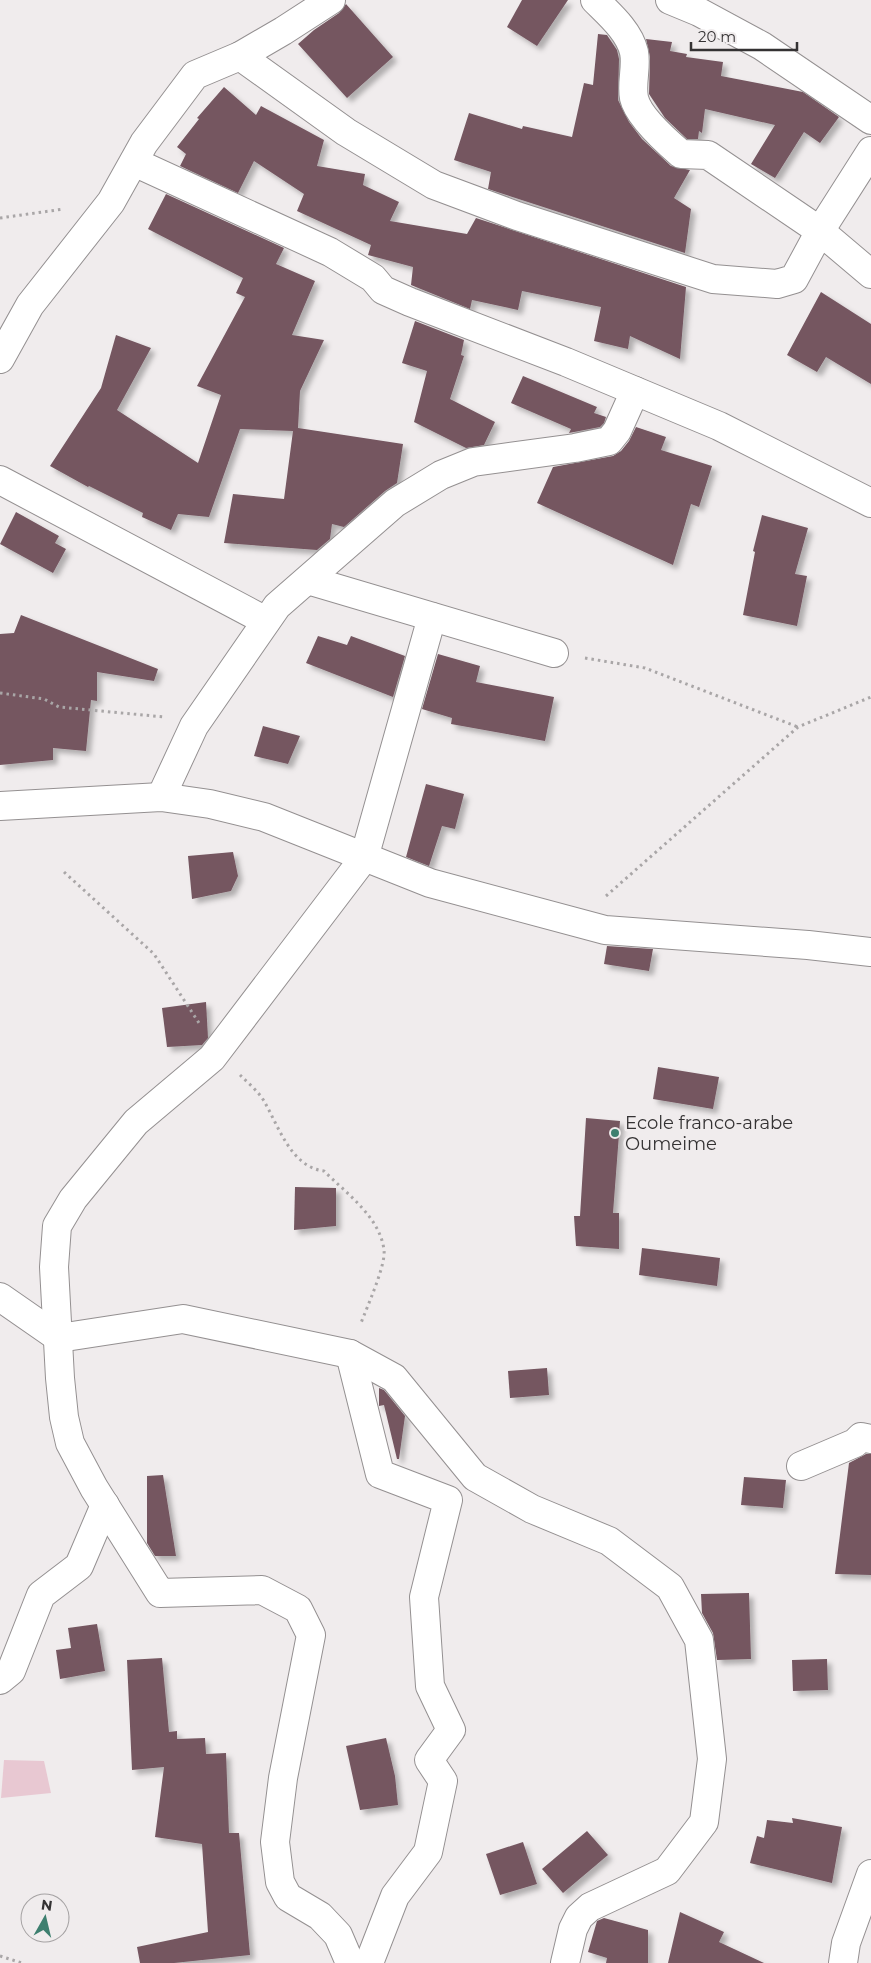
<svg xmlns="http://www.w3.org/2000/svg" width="871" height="1963" viewBox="0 0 871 1963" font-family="Montserrat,sans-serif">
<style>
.green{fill:#e8c8d2}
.building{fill:#745660;filter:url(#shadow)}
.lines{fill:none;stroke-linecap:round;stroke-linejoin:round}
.minor-casing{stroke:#949091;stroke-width:30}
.path{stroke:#a9a6a7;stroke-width:3;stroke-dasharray:2.5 4;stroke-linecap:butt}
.minor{stroke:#fff;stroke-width:28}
.poi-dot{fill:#3e7f6f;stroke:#f0eced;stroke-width:2}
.labels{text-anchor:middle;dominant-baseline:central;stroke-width:5;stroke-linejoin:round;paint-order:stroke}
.poi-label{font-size:18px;fill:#343233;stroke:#f0eced;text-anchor:start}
</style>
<defs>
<filter id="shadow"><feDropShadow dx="4.5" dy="4.5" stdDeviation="2.5" flood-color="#0004"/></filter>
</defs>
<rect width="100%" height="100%" fill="#f0eced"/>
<path class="green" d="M 4,1760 L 44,1761 L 51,1793 L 1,1798 Z"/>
<g class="building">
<path d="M 522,0 L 568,0 L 537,46 L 507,27 Z"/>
<path d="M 346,4 L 393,57 L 347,98 L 298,44 L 314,30 L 339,13 Z"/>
<path d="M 598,34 L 607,35 L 617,50 L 619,59 L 618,100 L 629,122 L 642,139 L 671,166 L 690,170 L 674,198 L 691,209 L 685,253 L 488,189 L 491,172 L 454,160 L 469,113 L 522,129 L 523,126 L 572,137 L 584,83 L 593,85 Z"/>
<path d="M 646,39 L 672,42 L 670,51 L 687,54 L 686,57 L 723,62 L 721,76 L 803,92 L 839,117 L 820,143 L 804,132 L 775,178 L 751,164 L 775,125 L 705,109 L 702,133 L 699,131 L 698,139 L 687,139 L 665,118 L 649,94 L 650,57 Z"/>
<path d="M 224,87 L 256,115 L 261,106 L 324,140 L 317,166 L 365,174 L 363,185 L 399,202 L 390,221 L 467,234 L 476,218 L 686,287 L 680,359 L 630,336 L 628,349 L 594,341 L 601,307 L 522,291 L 518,310 L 472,300 L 470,309 L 411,285 L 413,267 L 368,255 L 371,245 L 297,211 L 304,194 L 254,161 L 238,193 L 180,166 L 186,154 L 177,147 L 199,119 L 197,118 Z"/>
<path d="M 166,194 L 284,248 L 276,264 L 315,281 L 292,335 L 324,340 L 300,391 L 298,428 L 403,444 L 397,483 L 385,491 L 344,527 L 332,524 L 330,539 L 317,550 L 224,543 L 233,494 L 284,499 L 293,431 L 240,429 L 209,517 L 178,514 L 171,530 L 142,517 L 143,513 L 89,486 L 88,487 L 50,466 L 101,388 L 116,335 L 151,348 L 117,410 L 198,463 L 221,395 L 197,386 L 245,297 L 236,293 L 243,278 L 148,229 Z"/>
<path d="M 821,292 L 871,324 L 871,384 L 826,357 L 817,372 L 787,355 Z"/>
<path d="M 415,321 L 464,340 L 461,355 L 464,356 L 450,399 L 495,422 L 484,445 L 466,448 L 414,422 L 427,371 L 402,363 Z"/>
<path d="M 523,376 L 597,407 L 594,413 L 606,417 L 604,423 L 600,427 L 569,433 L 571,429 L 511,403 Z"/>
<path d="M 636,427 L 666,437 L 661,450 L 712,466 L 699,507 L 691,504 L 673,565 L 537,503 L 553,467 L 613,456 L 621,451 L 629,441 Z"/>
<path d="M 16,512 L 59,536 L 55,543 L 66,549 L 53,573 L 0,544 Z"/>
<path d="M 762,515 L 808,528 L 795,574 L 807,576 L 797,626 L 743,615 L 755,552 L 753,551 Z"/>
<path d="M 21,615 L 158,669 L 154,681 L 97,672 L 97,701 L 91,700 L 86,751 L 53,748 L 53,760 L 0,765 L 0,634 L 14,633 Z"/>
<path d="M 318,636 L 347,645 L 351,636 L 405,656 L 393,697 L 306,663 Z"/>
<path d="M 438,654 L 480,666 L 476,682 L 554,697 L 545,741 L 451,724 L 452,718 L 422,709 Z"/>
<path d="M 263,726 L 300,736 L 288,764 L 254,756 Z"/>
<path d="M 426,784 L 464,794 L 455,829 L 442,826 L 429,866 L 406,857 Z"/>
<path d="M 233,852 L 238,876 L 231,891 L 192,899 L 188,856 Z"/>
<path d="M 607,946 L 653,949 L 649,971 L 604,964 Z"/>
<path d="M 206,1002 L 208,1038 L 202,1045 L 167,1047 L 162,1008 Z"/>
<path d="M 658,1067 L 719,1077 L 713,1109 L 653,1099 Z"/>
<path d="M 586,1118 L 620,1121 L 613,1213 L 619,1213 L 619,1249 L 576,1246 L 574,1216 L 580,1216 Z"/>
<path d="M 295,1187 L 336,1188 L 336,1226 L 294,1230 Z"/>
<path d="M 642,1248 L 720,1258 L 717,1286 L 639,1275 Z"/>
<path d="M 547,1368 L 549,1395 L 510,1398 L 508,1371 Z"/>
<path d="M 379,1388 L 384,1390 L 405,1416 L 399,1459 L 397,1459 L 384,1405 L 379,1406 Z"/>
<path d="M 866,1454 L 871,1454 L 871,1575 L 835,1574 L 849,1463 Z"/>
<path d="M 163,1475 L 176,1556 L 155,1556 L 147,1543 L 147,1476 Z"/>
<path d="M 744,1477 L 786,1480 L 783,1508 L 741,1505 Z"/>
<path d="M 749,1593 L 751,1659 L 717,1660 L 713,1633 L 702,1613 L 701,1594 Z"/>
<path d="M 97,1624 L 105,1671 L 60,1679 L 56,1650 L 71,1648 L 68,1628 Z"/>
<path d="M 162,1658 L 169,1732 L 177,1731 L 177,1739 L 205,1738 L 206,1754 L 226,1753 L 229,1833 L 239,1833 L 250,1955 L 174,1963 L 140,1963 L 137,1947 L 208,1932 L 202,1844 L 155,1837 L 164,1767 L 132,1770 L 127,1660 Z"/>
<path d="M 827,1659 L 828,1690 L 793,1691 L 792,1660 Z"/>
<path d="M 386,1738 L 395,1776 L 398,1805 L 360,1810 L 346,1746 Z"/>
<path d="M 792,1818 L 842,1827 L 832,1883 L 750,1863 L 757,1836 L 764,1838 L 767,1820 L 793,1823 Z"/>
<path d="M 587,1831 L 608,1855 L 563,1893 L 542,1869 Z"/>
<path d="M 523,1842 L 537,1884 L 500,1895 L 486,1854 Z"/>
<path d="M 680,1912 L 724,1932 L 719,1942 L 764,1963 L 668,1963 Z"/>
<path d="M 604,1918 L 648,1930 L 648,1963 L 606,1963 L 607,1958 L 588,1952 L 597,1921 Z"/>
</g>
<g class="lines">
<defs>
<g id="minor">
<path d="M 595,0 C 609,14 629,31 634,52 C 637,67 631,83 634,98 C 638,116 667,142 681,154 L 708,155 L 820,231 L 871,274"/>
<path d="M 670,0 L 699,12 L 762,46 L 871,120"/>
<path d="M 240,56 L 346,132 L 434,185 L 517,216 L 713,279 L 777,284 L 794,279 L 820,231 L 871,151"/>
<path d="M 134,162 L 330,252 L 373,278 L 383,290 L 410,302 L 566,362 L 719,426 L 871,503"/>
<path d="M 0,359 L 30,305 L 111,202 L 144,143 L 195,75 L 240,56 L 283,31 L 331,0"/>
<path d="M 0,480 L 266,621"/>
<path d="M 308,580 L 554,653"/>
<path d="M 161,797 L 194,726 L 277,606 L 395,503 L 441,475 L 473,462 L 575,448 L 609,441 L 617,431 L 635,391"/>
<path d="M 0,806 L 161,797 L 210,804 L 264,817 L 430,883 L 605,930 L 808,945 L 871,952"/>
<path d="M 0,1297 L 59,1338 L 183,1319 L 350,1354 L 394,1378 L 475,1477 L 532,1509 L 609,1541 L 670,1587 L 699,1640 L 712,1759 L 704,1822 L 667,1871 L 590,1907 L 579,1917 L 573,1929 L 565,1963"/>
<path d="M 350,1354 L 380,1474 L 448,1500 L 424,1597 L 430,1686 L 451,1730 L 429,1760 L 443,1781 L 428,1852 L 395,1896 L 369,1963"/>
<path d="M 801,1466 L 855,1443 L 861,1437 L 871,1439"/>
<path d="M 0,1680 L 11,1671 L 41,1595 L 79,1566 L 105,1505"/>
<path d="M 350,1963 L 338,1935 L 320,1916 L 288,1897 L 280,1882 L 275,1842 L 283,1778 L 311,1635 L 298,1609 L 262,1590 L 160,1593 L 94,1488 L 70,1443 L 64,1417 L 60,1378 L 54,1267 L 57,1226 L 73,1199 L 136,1122 L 212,1058 L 364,858 L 432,617"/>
<path d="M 843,1963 L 846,1943 L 871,1874"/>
</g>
</defs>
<use href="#minor" class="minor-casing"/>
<g class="path">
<path d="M 0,218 L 64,209"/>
<path d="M 585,658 L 645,668 L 798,727"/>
<path d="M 0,693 L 44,699 L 59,707 L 164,717"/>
<path d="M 64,872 L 154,954 L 199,1023"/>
<path d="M 606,896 L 798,727 L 871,697"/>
<path d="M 240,1075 C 248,1083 258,1091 264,1101 C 279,1127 291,1167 324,1171 C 346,1193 380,1217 384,1250 C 386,1265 367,1307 361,1323"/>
<path d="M 0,1956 L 22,1963"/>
</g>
<use href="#minor" class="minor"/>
</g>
<circle class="poi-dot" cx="615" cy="1133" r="5"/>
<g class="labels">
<g class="poi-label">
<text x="625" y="1123">Ecole franco-arabe<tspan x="625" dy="21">Oumeime</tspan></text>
</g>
</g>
<g transform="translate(45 1918) rotate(8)"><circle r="24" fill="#f0eced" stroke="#a5a2a3"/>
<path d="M0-4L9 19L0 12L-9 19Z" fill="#3e7f6f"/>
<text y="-8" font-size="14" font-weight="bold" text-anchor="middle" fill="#343233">N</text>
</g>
<path d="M691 42v8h106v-8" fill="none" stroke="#343233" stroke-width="2.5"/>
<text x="698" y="42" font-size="15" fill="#343233" stroke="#f0eced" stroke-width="4" paint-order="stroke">20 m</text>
</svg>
